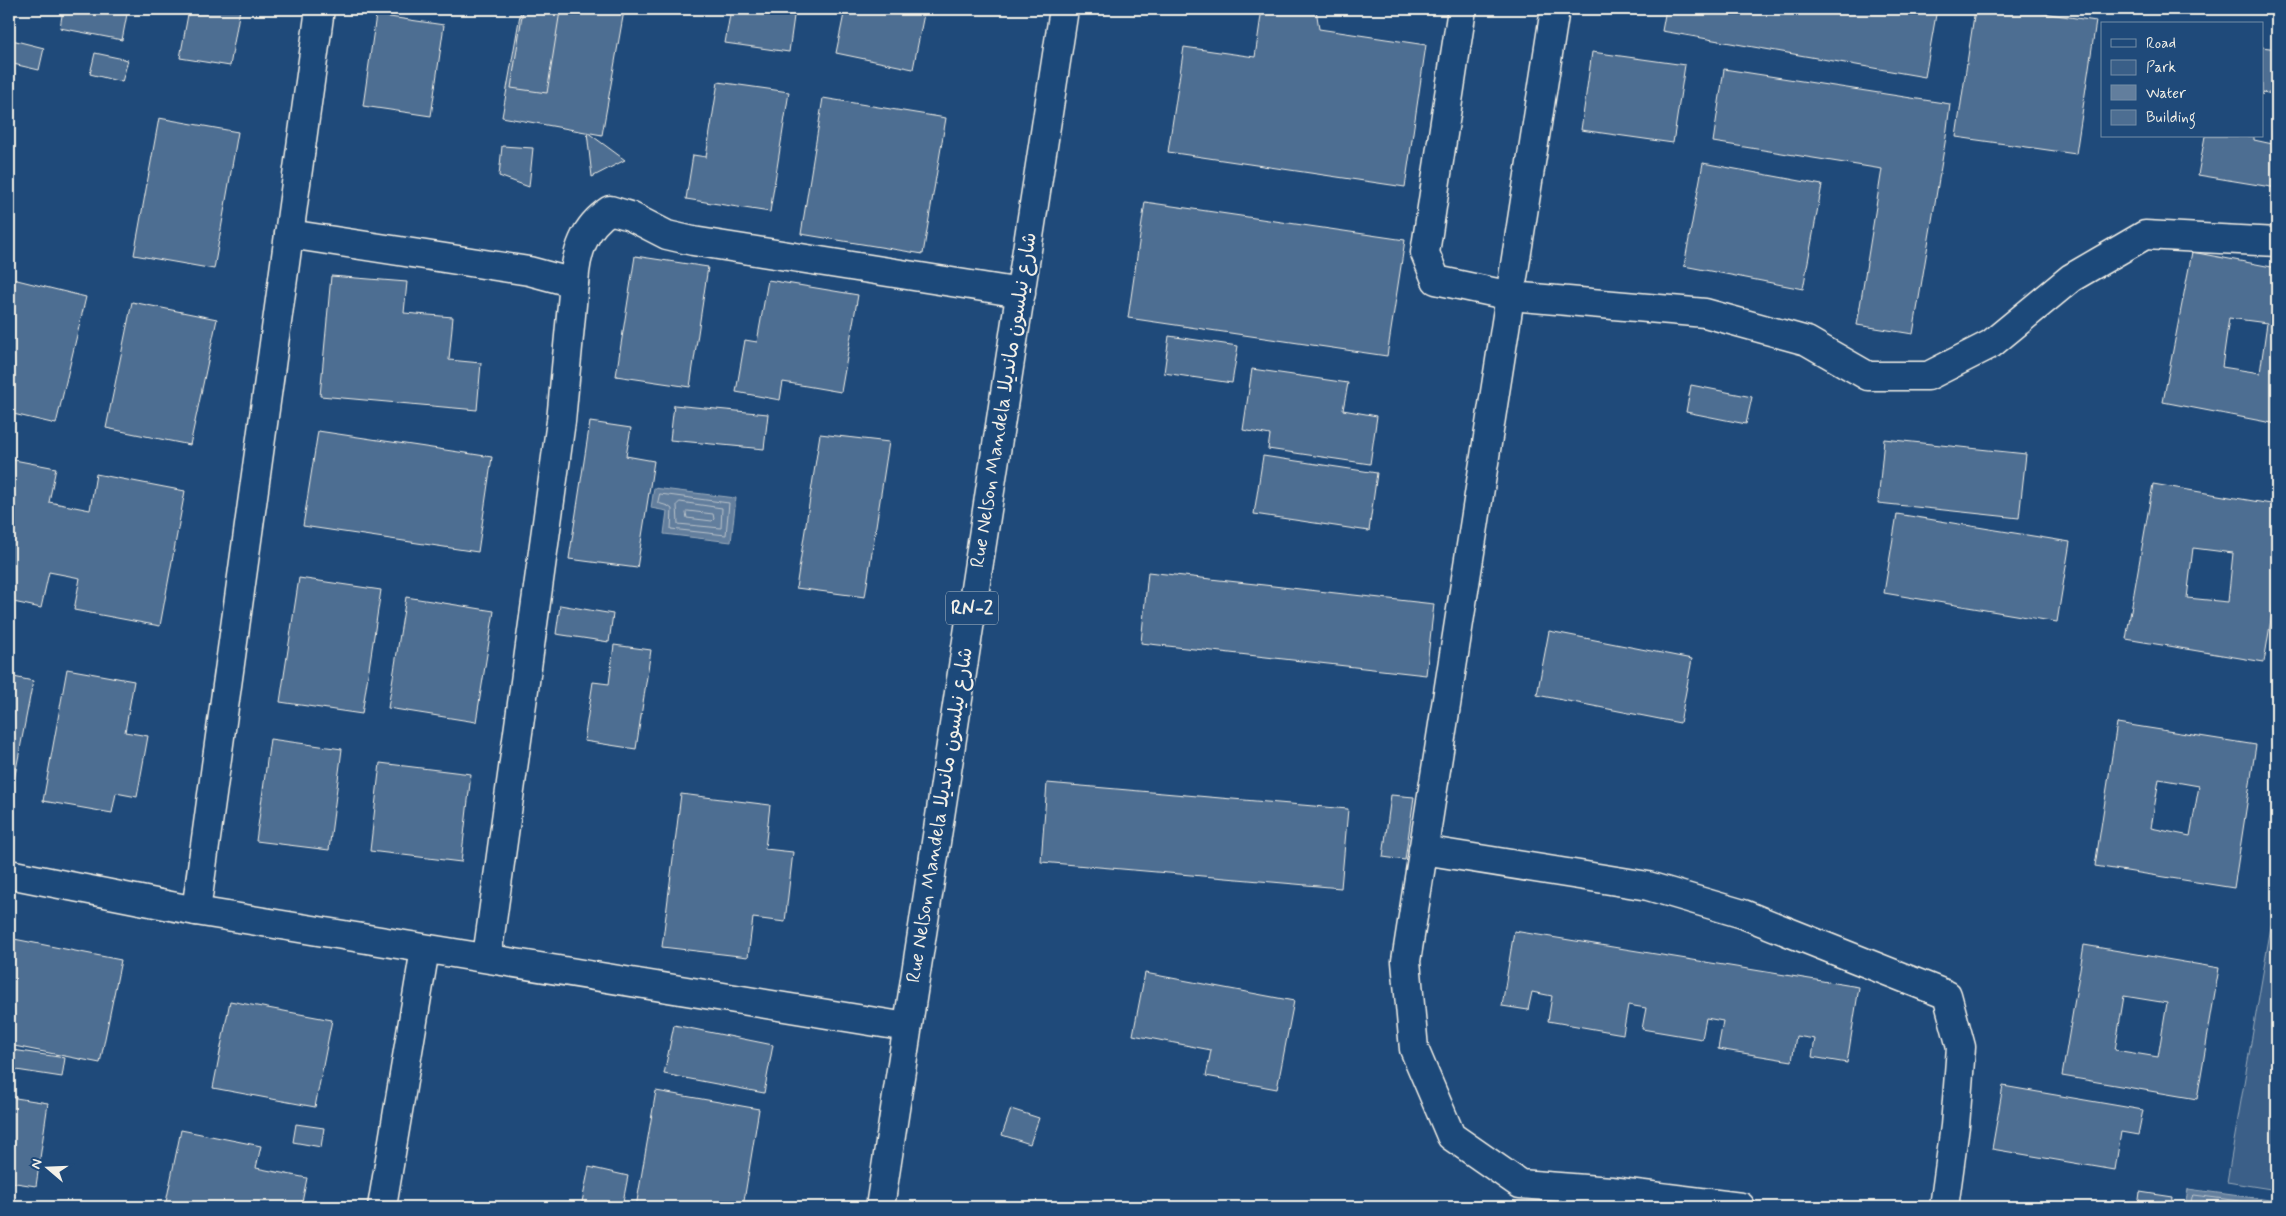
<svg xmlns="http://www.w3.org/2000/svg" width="2286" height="1216" viewBox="0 0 2286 1216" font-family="Mynerve,'Playpen Sans Arabic',sans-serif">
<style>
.green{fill:#3a5f88;stroke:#97a8b8}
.water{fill:#627e9d;stroke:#9cacbb}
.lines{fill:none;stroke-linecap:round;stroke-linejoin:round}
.shore{stroke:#bac3ca;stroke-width:1}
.building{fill:#4d6e92;stroke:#f4f1e8;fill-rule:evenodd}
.minor-casing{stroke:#f4f1e8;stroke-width:31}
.primary-casing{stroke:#f4f1e8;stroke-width:31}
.minor{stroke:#1f4a7a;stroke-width:28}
.primary{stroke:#1f4a7a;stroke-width:28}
.labels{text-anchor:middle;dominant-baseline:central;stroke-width:4;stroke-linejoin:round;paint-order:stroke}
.shield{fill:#1f4a7a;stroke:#b4bfc7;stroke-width:1}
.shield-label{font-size:19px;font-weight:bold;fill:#f4f1e8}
.street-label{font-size:20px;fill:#f4f1e8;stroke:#1f4a7a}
</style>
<rect width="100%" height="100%" fill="#1f4a7a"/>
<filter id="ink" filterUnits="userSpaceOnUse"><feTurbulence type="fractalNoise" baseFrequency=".02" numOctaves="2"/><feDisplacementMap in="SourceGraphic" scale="10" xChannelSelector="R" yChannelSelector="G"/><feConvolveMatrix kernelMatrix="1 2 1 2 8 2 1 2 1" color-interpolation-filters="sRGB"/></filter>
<g filter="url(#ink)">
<path class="green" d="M 2277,892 L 2277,1190 L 2227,1182 Z"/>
<g class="water">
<path d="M 654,488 L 736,498 L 731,542 L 664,534 L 667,511 L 651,508 Z"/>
<path d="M 2188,1189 L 2277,1201 L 2277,1207 L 2185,1207 Z"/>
</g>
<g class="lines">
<g class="shore">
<path d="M 660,494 L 729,503 L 726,535 L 671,529 L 672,509 L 668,506 L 658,503 Z"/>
<path d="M 680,502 L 722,508 L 721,528 L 678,524 L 677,505 Z"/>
<path d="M 688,511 L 713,514 L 714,519 L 712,521 L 687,518 L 686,513 Z"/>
<path d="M 2190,1207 L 2192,1197 L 2194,1195 L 2277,1206"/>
</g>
</g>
<g class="building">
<path d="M 63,9 L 128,9 L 122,40 L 60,28 Z"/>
<path d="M 189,9 L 240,9 L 230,66 L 180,58 Z"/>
<path d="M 521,9 L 609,9 L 624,11 L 602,135 L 502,117 Z"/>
<path d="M 523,9 L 560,11 L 547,93 L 511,88 Z"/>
<path d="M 731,9 L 795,9 L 789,52 L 725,43 Z"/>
<path d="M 845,9 L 925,9 L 913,69 L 836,53 Z"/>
<path d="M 1262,9 L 1316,9 L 1319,29 L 1426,45 L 1405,187 L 1168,152 L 1184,47 L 1255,57 Z"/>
<path d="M 1666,9 L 1937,9 L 1925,77 L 1662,31 Z"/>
<path d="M 1975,9 L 2016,9 L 2096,21 L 2076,154 L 1956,137 Z"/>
<path d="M 376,15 L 444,25 L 431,116 L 363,106 Z"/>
<path d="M 12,40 L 44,48 L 39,70 L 9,63 Z"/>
<path d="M 2262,47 L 2277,49 L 2277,95 L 2263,92 L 2262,95 Z"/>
<path d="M 1592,52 L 1685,65 L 1673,143 L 1581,130 Z"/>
<path d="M 95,53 L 128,60 L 122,82 L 90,74 Z"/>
<path d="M 1724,69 L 1950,104 L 1946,137 L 1913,334 L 1857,325 L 1882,169 L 1713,142 Z"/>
<path d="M 718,82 L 789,92 L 770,212 L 686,199 L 693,155 L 706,157 Z"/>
<path d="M 823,98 L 946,118 L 923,254 L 801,234 Z"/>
<path d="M 159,118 L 238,132 L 214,269 L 134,255 Z"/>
<path d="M 587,132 L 625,160 L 592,177 Z"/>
<path d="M 2205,136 L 2254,136 L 2254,140 L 2277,145 L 2277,188 L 2198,175 Z"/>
<path d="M 502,146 L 533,148 L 529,187 L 499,176 Z"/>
<path d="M 1703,163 L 1822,185 L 1803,289 L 1684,266 Z"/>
<path d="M 1145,202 L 1405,240 L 1387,356 L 1128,318 Z"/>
<path d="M 2192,252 L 2277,268 L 2277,424 L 2163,402 ZM 2229,318 L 2267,323 L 2260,373 L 2222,367 Z"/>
<path d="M 635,256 L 708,267 L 690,387 L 616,376 Z"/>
<path d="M 331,276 L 407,282 L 404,313 L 453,317 L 449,360 L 481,363 L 477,410 L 320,396 Z"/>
<path d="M 9,278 L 86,297 L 56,424 L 9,413 Z"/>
<path d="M 768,280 L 858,295 L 841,392 L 783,382 L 780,400 L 736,392 L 745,340 L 757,342 Z"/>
<path d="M 132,302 L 217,319 L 190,445 L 106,428 Z"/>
<path d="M 1169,336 L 1238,346 L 1232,383 L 1164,373 Z"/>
<path d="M 1252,369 L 1348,383 L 1343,410 L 1377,416 L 1370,464 L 1268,449 L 1270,435 L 1243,430 Z"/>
<path d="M 1691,385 L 1752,397 L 1746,424 L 1686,412 Z"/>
<path d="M 674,405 L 768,414 L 764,449 L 670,440 Z"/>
<path d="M 590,422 L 631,428 L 626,456 L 654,461 L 637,568 L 569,559 Z"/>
<path d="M 318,431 L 492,457 L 478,552 L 303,526 Z"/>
<path d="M 820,434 L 889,442 L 865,597 L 796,588 Z"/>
<path d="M 1884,439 L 2026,454 L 2019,518 L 1878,503 Z"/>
<path d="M 1263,456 L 1377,473 L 1369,531 L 1254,514 Z"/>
<path d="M 9,459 L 56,468 L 49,502 L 90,510 L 96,474 L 185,491 L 160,626 L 74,610 L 80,578 L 49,572 L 41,608 L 9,601 Z"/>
<path d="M 2153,484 L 2277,505 L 2277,583 L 2264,662 L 2126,639 ZM 2193,548 L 2233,553 L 2228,602 L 2187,598 Z"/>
<path d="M 1897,514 L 2070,542 L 2057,622 L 1884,593 Z"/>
<path d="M 1148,572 L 1434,604 L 1426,675 L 1141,643 Z"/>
<path d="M 299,578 L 381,590 L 362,714 L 280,702 Z"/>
<path d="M 406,597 L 494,611 L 476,722 L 388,708 Z"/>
<path d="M 560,605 L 613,614 L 609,642 L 556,634 Z"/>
<path d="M 1549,631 L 1692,659 L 1680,723 L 1537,695 Z"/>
<path d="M 614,645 L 651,650 L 636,749 L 584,741 L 593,682 L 609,684 Z"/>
<path d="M 67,669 L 134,681 L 125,732 L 148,736 L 137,797 L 116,793 L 112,813 L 43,801 Z"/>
<path d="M 9,676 L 33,681 L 11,796 L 9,796 Z"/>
<path d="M 2117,723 L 2256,745 L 2234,888 L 2095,866 ZM 2159,779 L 2199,786 L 2190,836 L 2151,828 Z"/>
<path d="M 270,739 L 342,749 L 329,850 L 256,841 Z"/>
<path d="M 380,763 L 471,774 L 461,862 L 370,851 Z"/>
<path d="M 1047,783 L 1348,809 L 1341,888 L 1041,862 Z"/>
<path d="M 681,794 L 770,805 L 765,849 L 793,852 L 785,922 L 753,918 L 748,957 L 662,947 Z"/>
<path d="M 1391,795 L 1414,797 L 1405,860 L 1383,857 Z"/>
<path d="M 1514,931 L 1859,987 L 1847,1063 L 1812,1057 L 1815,1039 L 1796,1036 L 1792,1061 L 1718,1049 L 1723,1021 L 1706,1018 L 1702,1039 L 1642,1029 L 1646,1008 L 1628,1005 L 1623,1034 L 1548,1021 L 1552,996 L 1532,992 L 1528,1010 L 1502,1006 Z"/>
<path d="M 9,938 L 121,960 L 100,1063 L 9,1045 Z"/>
<path d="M 2084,945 L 2219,968 L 2197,1099 L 2062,1076 ZM 2124,996 L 2167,1003 L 2158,1057 L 2115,1050 Z"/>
<path d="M 1145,973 L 1294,1001 L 1277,1089 L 1206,1076 L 1211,1050 L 1133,1035 Z"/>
<path d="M 230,1001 L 332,1020 L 315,1107 L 213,1088 Z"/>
<path d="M 674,1025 L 773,1045 L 764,1093 L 664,1074 Z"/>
<path d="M 13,1050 L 65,1058 L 62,1077 L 10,1069 Z"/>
<path d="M 2003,1086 L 2143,1110 L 2138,1135 L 2121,1132 L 2115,1170 L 1992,1149 Z"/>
<path d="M 656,1091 L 759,1109 L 743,1207 L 636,1207 Z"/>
<path d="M 9,1097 L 48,1103 L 36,1186 L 9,1182 Z"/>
<path d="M 1011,1109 L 1039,1118 L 1030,1144 L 1002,1135 Z"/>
<path d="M 296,1124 L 324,1128 L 321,1147 L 293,1142 Z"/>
<path d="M 181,1130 L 261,1146 L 256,1168 L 307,1178 L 301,1207 L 165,1207 Z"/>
<path d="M 589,1167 L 628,1176 L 622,1207 L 581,1207 Z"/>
<path d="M 2140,1192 L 2173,1197 L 2172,1207 L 2138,1207 Z"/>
</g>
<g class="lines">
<defs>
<g id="minor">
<path d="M 1462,9 L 1425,253 L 1436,280 L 1511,296 L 1705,313 L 1807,341 L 1868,376 L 1928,376 L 1991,344 L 2071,278 L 2145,235 L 2277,242"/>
<path d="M 1555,9 L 1406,961 L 1414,1049 L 1451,1136 L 1520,1184 L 1611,1191 L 1741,1207"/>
<path d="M 289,234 L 529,271 L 574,283 L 561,421 L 487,957"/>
<path d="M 574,283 C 576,252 584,227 610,210 L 630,216 L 667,235 L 693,241 L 1021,293"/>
<path d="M 1423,850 L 1648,886 L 1743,914 L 1947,995 L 1961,1047 L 1955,1126 L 1944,1207"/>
<path d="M 9,874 L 196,911 L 907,1027"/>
<path d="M 196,911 L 320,9"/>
<path d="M 382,1207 L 425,949"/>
</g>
<path id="primary" d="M 880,1207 L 1064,9"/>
</defs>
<use href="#minor" class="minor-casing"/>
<use href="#primary" class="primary-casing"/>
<use href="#minor" class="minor"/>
<use href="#primary" class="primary"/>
</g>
</g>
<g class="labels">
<rect class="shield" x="946" y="591.5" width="52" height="33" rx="4"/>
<g class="shield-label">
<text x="972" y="608">RN-2</text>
</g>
<g class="street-label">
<text transform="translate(1004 400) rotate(-81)">Rue Nelson Mandela شارع نيلسون مانديلا</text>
<text transform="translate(940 815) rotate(-81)">Rue Nelson Mandela شارع نيلسون مانديلا</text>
</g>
</g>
<rect width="2286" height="1216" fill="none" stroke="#1f4a7a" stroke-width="30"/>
<rect x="15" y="15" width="2256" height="1186" fill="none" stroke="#f4f1e8" stroke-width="2" filter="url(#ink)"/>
<rect x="2101" y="22" width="162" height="115" fill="#1f4a7a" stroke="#748da6"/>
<rect x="2111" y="39" width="25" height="8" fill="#1f4a7a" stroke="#748da6"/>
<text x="2146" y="48" font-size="15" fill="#f4f1e8">Road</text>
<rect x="2111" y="60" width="25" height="15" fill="#3a5f88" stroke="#748da6"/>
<text x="2146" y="72" font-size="15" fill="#f4f1e8">Park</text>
<rect x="2111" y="85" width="25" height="15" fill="#627e9d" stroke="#748da6"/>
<text x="2146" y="98" font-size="15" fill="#f4f1e8">Water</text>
<rect x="2111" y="110" width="25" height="15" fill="#4d6e92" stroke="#748da6"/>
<text x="2146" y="122" font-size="15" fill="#f4f1e8">Building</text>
<g transform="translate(48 1168) rotate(289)" stroke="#1f4a7a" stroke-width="4" paint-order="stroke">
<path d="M0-4L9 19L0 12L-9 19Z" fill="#f4f1e8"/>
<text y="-8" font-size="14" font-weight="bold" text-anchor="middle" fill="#f4f1e8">N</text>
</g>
</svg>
